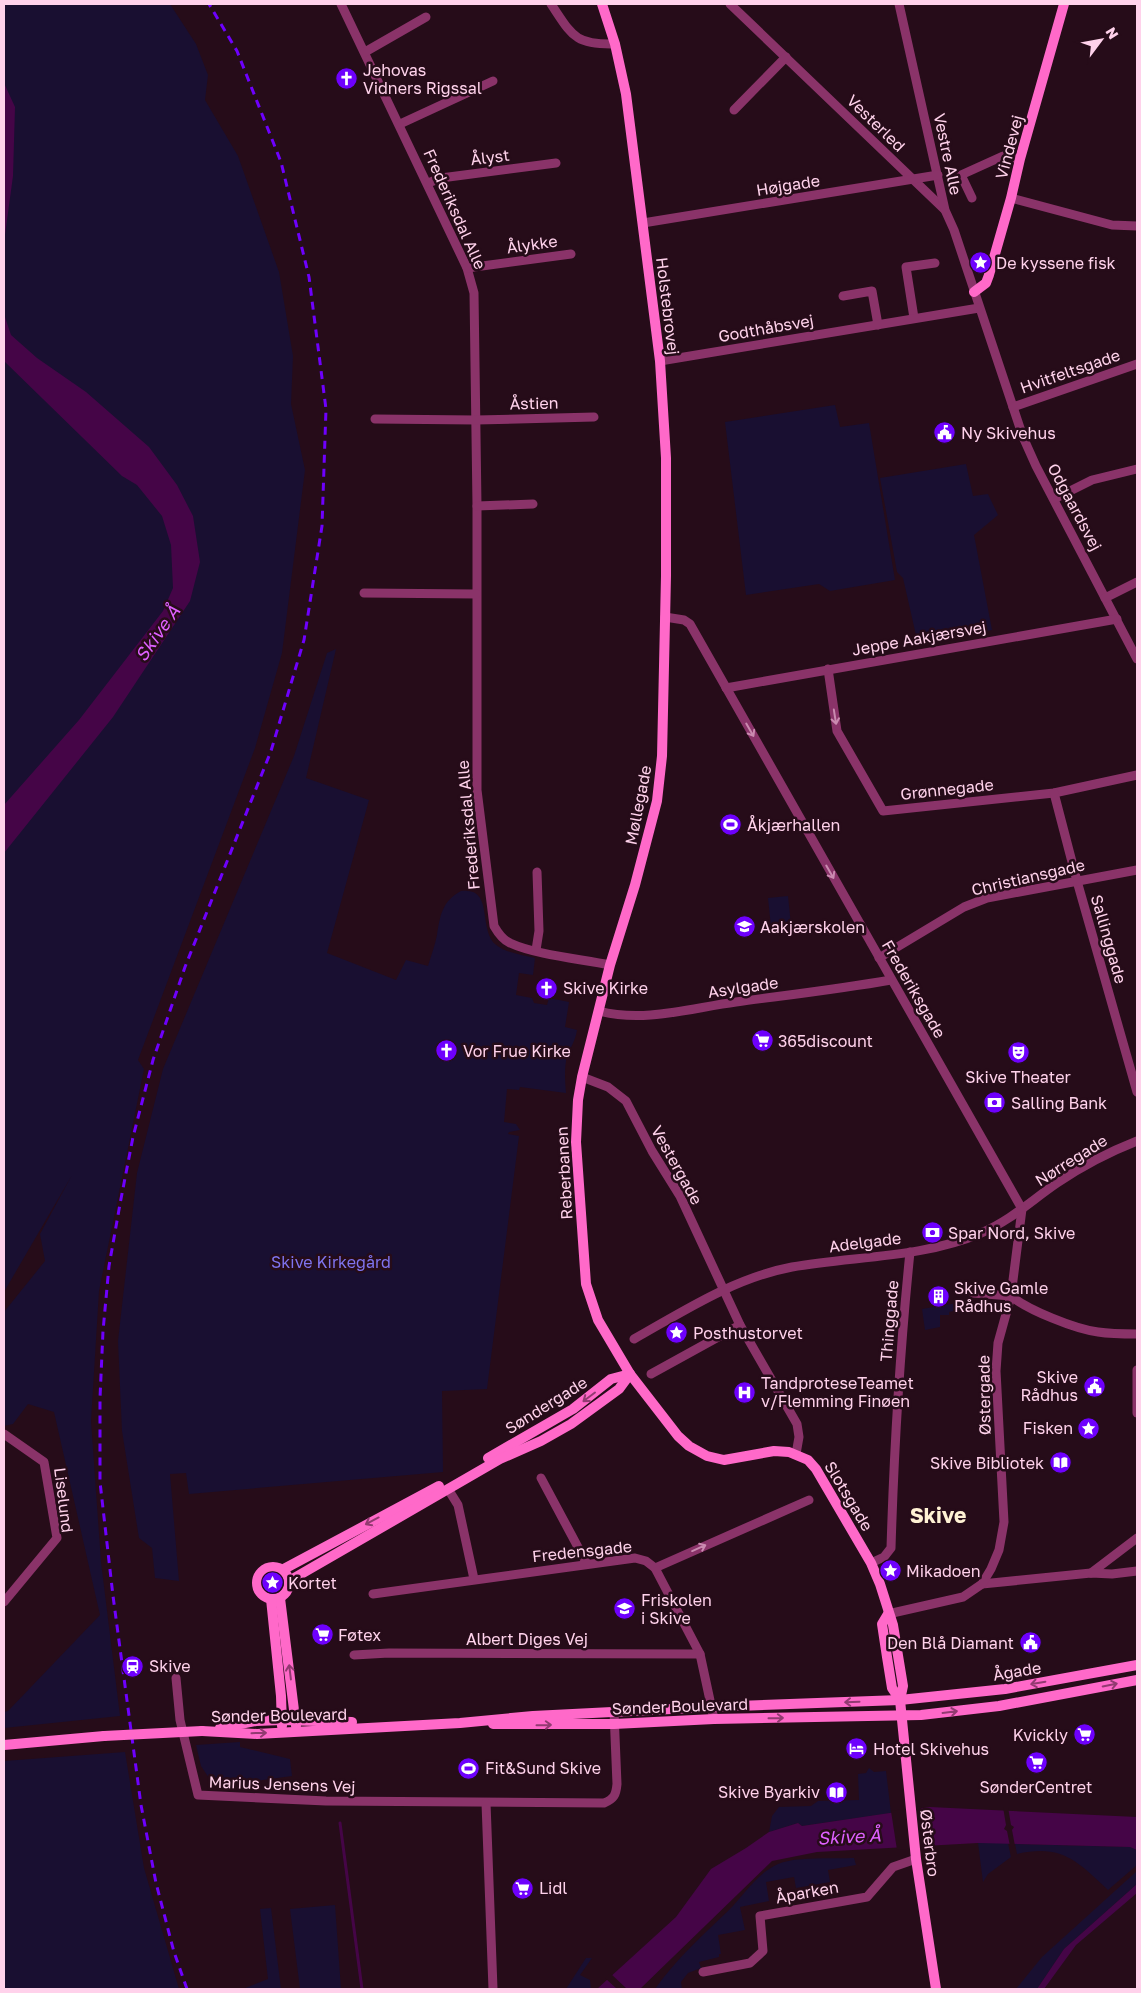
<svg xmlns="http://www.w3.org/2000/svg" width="1141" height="1993" viewBox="0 0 1141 1993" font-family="'Golos Text',sans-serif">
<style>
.green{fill:#190f31}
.water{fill:#450547}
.pier{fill:#260c19}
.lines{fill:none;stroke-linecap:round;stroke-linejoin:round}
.stream{stroke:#450547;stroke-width:3}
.street{stroke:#8a3369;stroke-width:9}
.secondary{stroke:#ff69c9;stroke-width:10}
.rail{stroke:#6e00fd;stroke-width:3;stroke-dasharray:8 6;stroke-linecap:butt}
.secondary-bridge{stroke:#ff69c9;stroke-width:10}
.oneway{stroke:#ca8ab0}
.oneway2{stroke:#923a71}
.labels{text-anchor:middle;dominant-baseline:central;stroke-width:5;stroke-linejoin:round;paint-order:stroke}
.poi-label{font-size:16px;fill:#ffd2eb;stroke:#260c19;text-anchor:start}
.street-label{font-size:16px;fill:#ffd2eb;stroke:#260c19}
.park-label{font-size:16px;fill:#7f74ef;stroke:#260c19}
.water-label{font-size:18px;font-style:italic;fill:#df60ff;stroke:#260c19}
.district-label{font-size:21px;font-weight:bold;fill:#fff2d4;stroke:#260c19}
</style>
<rect width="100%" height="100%" fill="#260c19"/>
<g class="green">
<path d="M 4,4 L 170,4 L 196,44 L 208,75 L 205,100 L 238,156 L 279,272 L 293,356 L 291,404 L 305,470 L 282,653 L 255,748 L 138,1060 L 144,1069 L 99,1291 L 91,1421 L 101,1562 L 120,1716 L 4,1728 L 4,1712 L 8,1711 L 100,1615 L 54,1412 L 28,1404 L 13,1424 L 4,1426 L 4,1312 L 45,1261 L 40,1234 L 72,1175 L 4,1292 Z"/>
<path d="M 835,405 L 840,427 L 869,423 L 895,580 L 830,591 L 819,584 L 746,595 L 725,422 Z"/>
<path d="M 966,464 L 973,496 L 988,494 L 998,515 L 974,535 L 992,630 L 918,644 L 903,578 L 897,572 L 880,478 Z"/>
<path d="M 336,649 L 306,778 L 369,800 L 327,953 L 396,980 L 406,960 L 428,966 C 431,956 435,945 437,935 C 440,916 442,901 461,891 C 494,887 478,927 495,944 C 505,953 522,955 535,958 L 533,975 L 519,973 L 516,995 L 532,998 L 534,1003 L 547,1005 L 549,998 L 569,1002 L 565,1027 L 577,1030 C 575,1042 571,1046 567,1056 C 564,1069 565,1080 566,1093 L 520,1087 L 519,1090 L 507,1089 L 504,1122 L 516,1124 L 520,1130 L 509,1132 L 508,1134 L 519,1136 L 487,1389 L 442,1391 L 443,1472 L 189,1494 L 186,1473 L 170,1474 L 179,1581 L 155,1578 L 152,1548 L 139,1538 L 122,1431 L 118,1341 L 137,1173 L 163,1069 L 294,756 L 327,653 Z"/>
<path d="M 788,896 L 791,925 L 771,927 L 768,898 Z"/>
<path d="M 957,1303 L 958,1310 L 949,1312 L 949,1315 L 940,1315 L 940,1327 L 925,1330 L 922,1309 Z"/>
<path d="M 240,1742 L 240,1747 L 290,1759 L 292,1776 L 219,1786 L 213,1784 L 201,1766 L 196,1745 Z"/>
<path d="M 125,1752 L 144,1868 L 179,1989 L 4,1989 L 4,1761 Z"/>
<path d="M 869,1768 L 874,1772 L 886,1771 L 891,1813 L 802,1826 L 798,1823 L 769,1832 L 772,1816 L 779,1807 L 811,1806 L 818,1801 L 859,1800 L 858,1774 L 866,1773 Z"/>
<path d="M 978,1843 L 1008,1843 L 1011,1857 L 988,1874 L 983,1882 Z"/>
<path d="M 1015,1844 L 1130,1847 L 1137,1850 L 1137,1865 L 1108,1890 C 1077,1861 1062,1844 1017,1854 Z"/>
<path d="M 854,1858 L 856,1865 L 828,1870 L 830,1882 L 796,1888 L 794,1877 L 766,1882 L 769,1901 L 740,1907 L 745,1930 L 718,1935 L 721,1954 L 719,1954 L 719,1957 L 699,1962 L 701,1968 L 688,1973 L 681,1982 L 682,1989 L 655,1989 C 677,1958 701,1937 728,1911 C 744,1895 756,1874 778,1864 C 796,1856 834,1859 854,1858 Z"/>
<path d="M 1137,1871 L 1137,1884 L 1064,1949 L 1037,1989 L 1016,1989 L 1042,1957 Z"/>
<path d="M 335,1905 L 341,1989 L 300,1989 L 290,1909 Z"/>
<path d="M 271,1908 L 281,1989 L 243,1989 L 268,1979 L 260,1909 Z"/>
<path d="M 586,1958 L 592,1958 L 580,1975 L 590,1980 L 591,1989 L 566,1989 Z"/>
</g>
<g class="water">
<path d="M 4,83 L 15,107 L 13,176 L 4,242 Z"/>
<path d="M 4,314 L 11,335 L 37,358 L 86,392 L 149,447 L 177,485 L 193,516 L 200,562 L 190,601 L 113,717 L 4,853 L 4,805 L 79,720 L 163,611 L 173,588 L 171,545 L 162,516 L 137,485 L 122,476 L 4,361 Z"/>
<path d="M 930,1807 L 1137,1817 L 1137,1850 L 1130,1847 L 978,1843 L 817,1852 L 772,1861 L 640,1989 L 597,1989 L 676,1917 L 711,1869 L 746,1848 L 769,1832 L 798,1823 L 802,1826 Z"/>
<path d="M 1137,1884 L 1137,1893 L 1076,1945 L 1044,1989 L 1037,1989 L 1064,1949 Z"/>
</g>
<g class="pier">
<path d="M 921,1806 L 927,1847 L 897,1850 L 891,1811 Z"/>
<path d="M 1003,1807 L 1008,1807 L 1011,1825 L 1014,1827 L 1012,1830 L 1015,1846 L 1010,1846 L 1007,1831 L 1004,1829 L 1006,1825 Z"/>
<path d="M 610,1973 L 627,1989 L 617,1989 L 605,1978 Z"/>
</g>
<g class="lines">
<path class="stream" d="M 340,1823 L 362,1989"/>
<g class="street">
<path d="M 341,4 L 467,268 L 474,293 L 477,506 L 477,790 L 494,926 C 498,933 503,940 510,943 C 536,955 581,959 610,965"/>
<path d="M 551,4 C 572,35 574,45 615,44"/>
<path d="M 730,4 L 944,209"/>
<path d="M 899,4 L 945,210 L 954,230 L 1023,437 L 1036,466 L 1137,659"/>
<path d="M 365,52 L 426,17"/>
<path d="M 734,110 L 786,57"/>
<path d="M 400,124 L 493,81"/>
<path d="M 428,183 L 441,178 L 556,163"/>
<path d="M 972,198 L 961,175 L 1003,156 L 1020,159"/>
<path d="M 1011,198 L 1112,225 L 1137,226"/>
<path d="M 643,223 L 938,175"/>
<path d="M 467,268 L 571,254"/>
<path d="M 843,296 L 872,291 L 878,325"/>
<path d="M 914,318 L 906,267 L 935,263"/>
<path d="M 660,361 L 979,308"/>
<path d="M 1013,407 L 1137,364"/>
<path d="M 375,419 L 476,420 L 594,417"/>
<path d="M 1054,499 L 1092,480 L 1137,469"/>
<path d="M 477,506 L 533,504"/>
<path d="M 364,593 L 476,594"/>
<path d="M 1105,598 L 1137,582"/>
<path d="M 665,617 L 684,620 L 690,624 L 1022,1209"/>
<path d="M 828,669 L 837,731 L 883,811 L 1054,793 L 1137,775"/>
<path d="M 726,688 L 1117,619"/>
<path d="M 1054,793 L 1077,881 L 1137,1092"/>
<path d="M 536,950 L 539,931 L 537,872"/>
<path d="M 879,958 L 964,907 L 987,898 L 1137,870"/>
<path d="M 599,1011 C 644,1023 691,1008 736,1002 C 788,995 840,989 891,980"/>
<path d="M 582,1077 L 608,1087 L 626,1101 L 652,1151 L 680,1196 L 740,1325 L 797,1424 L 799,1437 L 796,1454"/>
<path d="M 973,1293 L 1011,1296"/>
<path d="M 1011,1296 C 1028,1310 1075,1329 1098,1332 C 1111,1334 1124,1334 1137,1334"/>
<path d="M 634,1339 C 684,1311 734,1278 792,1267 C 854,1256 923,1258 981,1233 C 1010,1221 1032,1200 1057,1183 C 1082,1166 1109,1152 1137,1141"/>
<path d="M 1137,1370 L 1137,1413"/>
<path d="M 651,1374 L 740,1325"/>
<path d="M 4,1434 L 44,1462 L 57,1538 L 4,1602"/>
<path d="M 541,1478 L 587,1564"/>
<path d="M 448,1489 L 458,1505 L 474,1579"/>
<path d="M 871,1563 L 884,1557 L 891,1548 C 894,1449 900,1350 910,1252"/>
<path d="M 655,1568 L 809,1500"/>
<path d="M 1091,1573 L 1137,1538"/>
<path d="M 982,1584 L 1091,1573 L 1112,1574 L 1137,1571"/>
<path d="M 373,1594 L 635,1558 L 646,1561 L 655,1568 L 700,1654 L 714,1719"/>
<path d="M 888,1614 L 963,1597 L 982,1584 L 991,1569 L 999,1550 L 1004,1522 L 996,1371 L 998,1343 L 1011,1296 L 1022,1209"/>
<path d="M 354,1655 L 389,1653 L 700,1654"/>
<path d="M 176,1678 L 180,1720 L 198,1795 L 326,1801 L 604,1803 C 614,1799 616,1795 617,1784 L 614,1712"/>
<path d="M 486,1803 L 493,1989"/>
<path d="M 703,1972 L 750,1963 L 763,1951 L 760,1916 L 867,1897 L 893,1867 L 916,1859"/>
</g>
<g class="secondary">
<path d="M 602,4 L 615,44 L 626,94 L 660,361 L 666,458 L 666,576 L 662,756 L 657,801 L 635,885 L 610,965 L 582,1077 L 578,1100 L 576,1142 L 586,1284 L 598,1320 L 630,1374 L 678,1436 L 689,1446 L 707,1456 L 724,1460 L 774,1451 L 789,1452 L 808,1460 L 816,1469 L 871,1563 L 880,1584 L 893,1625 L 903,1686 L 900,1700 L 916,1859 L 936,1989"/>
<path d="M 974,292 L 986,283 L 989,275 L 1011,198 L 1020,159 L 1064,4"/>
<path d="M 488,1458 L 573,1409 L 611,1379 L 630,1374"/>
<circle cx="273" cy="1583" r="16"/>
<path d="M 282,1570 L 439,1486"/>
<path d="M 289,1581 L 500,1459 L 541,1441 L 571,1424 L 619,1389 L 630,1374"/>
<path d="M 280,1598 L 296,1726"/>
<path d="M 271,1599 L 281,1696 L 282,1726"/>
<path d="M 888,1614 L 882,1624 L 887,1657 L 892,1688 L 900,1700"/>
<path d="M 493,1724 L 614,1724 L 714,1719 L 921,1715 L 999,1706 L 1137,1680"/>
<path d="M 220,1728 L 256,1721 L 282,1720 L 352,1722"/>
<path d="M 202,1731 L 257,1734 L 460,1723 L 533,1716 L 711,1707 L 900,1700 L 1005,1689 L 1137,1665"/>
<path d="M 4,1745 L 104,1736"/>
</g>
<path class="rail" d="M 187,1989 L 174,1952 L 156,1883 L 141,1805 L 113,1596 L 100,1482 L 100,1398 L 103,1331 L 109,1266 L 120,1204 L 133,1137 L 153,1060 L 185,967 L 271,751 L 304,640 L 322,526 L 326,409 L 309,277 L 281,162 L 237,51 L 209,4"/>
<path class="secondary-bridge" d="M 104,1736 L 202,1731"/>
</g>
<defs><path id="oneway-shaft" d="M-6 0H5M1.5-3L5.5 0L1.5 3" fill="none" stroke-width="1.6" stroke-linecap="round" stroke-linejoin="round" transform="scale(1.25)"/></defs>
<g class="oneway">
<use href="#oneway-shaft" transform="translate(835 717) rotate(81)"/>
<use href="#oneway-shaft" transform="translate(750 730) rotate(60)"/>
<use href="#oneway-shaft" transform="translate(830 872) rotate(60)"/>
<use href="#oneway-shaft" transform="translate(699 1548) rotate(-24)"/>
</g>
<g class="oneway2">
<use href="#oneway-shaft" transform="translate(589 1397) rotate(143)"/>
<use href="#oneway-shaft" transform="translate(372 1521) rotate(152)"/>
<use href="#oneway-shaft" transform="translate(290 1672) rotate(-97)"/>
<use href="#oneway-shaft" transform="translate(1038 1683) rotate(170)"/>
<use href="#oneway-shaft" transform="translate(1110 1685) rotate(-11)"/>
<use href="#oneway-shaft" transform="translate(852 1702) rotate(178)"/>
<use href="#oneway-shaft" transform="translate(950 1712) rotate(-7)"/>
<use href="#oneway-shaft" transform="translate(776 1718) rotate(-1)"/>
<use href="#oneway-shaft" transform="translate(544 1725) rotate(-1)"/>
<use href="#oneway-shaft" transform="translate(259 1733) rotate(-1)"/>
</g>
<defs>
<symbol id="church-disc" viewBox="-11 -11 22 22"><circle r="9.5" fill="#6e00fd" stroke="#260c19"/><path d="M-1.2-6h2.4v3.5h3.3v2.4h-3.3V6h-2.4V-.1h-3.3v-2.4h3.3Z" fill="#fff"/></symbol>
<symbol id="sight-disc" viewBox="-11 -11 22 22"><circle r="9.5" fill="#6e00fd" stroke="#260c19"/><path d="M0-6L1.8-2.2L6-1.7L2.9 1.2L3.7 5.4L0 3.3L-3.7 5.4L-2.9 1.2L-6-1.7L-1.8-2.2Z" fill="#fff"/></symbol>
<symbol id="civic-disc" viewBox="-11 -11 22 22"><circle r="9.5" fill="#6e00fd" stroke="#260c19"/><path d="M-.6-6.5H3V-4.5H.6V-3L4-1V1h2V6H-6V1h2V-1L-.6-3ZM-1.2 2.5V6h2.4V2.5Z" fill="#fff"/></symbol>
<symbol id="stadium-disc" viewBox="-11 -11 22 22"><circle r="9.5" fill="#6e00fd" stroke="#260c19"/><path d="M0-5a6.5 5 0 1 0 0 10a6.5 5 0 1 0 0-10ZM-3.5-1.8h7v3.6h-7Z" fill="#fff"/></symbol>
<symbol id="school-disc" viewBox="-11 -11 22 22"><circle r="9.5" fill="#6e00fd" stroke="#260c19"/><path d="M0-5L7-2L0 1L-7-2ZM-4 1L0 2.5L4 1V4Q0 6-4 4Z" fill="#fff"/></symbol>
<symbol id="supermarket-disc" viewBox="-11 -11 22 22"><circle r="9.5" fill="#6e00fd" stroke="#260c19"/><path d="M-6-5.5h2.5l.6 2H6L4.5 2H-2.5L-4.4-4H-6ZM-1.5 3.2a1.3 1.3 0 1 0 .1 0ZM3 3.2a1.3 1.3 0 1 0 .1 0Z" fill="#fff"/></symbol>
<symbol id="theatre-disc" viewBox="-11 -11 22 22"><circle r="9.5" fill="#6e00fd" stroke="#260c19"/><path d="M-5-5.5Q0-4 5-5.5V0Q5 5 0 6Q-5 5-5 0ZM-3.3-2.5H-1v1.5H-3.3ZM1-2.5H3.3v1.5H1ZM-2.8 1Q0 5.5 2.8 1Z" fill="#fff"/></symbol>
<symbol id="bank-disc" viewBox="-11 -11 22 22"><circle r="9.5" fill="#6e00fd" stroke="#260c19"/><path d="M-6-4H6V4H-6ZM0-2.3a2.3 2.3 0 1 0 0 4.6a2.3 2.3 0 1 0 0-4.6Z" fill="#fff"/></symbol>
<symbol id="building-disc" viewBox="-11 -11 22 22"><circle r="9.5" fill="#6e00fd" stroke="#260c19"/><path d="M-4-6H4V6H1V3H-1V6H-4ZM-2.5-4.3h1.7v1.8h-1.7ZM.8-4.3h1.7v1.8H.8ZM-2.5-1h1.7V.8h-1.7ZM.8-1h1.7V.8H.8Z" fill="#fff"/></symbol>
<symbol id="hospital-disc" viewBox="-11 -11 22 22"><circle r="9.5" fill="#6e00fd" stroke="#260c19"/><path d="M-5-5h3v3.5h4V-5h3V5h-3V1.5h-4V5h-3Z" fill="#fff"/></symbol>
<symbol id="library-disc" viewBox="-11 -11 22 22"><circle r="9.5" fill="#6e00fd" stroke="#260c19"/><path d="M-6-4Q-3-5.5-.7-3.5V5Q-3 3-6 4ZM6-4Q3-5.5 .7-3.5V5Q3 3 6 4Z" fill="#fff"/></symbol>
<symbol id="station-disc" viewBox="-11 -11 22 22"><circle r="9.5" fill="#6e00fd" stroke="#260c19"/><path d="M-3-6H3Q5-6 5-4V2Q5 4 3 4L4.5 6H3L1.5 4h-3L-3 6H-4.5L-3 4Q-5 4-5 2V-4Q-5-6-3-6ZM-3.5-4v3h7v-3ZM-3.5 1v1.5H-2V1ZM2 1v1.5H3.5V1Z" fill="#fff"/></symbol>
<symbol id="hotel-disc" viewBox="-11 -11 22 22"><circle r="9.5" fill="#6e00fd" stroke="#260c19"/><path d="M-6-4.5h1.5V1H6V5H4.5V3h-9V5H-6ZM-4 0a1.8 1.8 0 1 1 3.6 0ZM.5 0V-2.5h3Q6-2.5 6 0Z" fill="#fff"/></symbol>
</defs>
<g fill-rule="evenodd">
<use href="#church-disc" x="334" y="66" width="25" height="25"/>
<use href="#sight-disc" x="968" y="250" width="25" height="25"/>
<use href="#civic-disc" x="932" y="420" width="25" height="25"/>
<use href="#stadium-disc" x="718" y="812" width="25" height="25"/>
<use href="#school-disc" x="732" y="914" width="25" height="25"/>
<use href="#church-disc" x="534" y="976" width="25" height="25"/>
<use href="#supermarket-disc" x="750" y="1028" width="25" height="25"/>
<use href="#church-disc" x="434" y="1038" width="25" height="25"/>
<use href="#theatre-disc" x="1006" y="1040" width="25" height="25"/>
<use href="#bank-disc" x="982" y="1090" width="25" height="25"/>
<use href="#bank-disc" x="920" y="1220" width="25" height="25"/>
<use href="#building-disc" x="926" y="1284" width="25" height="25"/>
<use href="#sight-disc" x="664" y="1320" width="25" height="25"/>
<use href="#civic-disc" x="1082" y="1374" width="25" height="25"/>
<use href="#hospital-disc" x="732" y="1380" width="25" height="25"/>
<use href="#sight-disc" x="1076" y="1416" width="25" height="25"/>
<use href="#library-disc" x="1048" y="1450" width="25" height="25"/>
<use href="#sight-disc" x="878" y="1558" width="25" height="25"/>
<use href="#sight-disc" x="260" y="1570" width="25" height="25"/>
<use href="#school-disc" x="612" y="1596" width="25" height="25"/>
<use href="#supermarket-disc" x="310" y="1622" width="25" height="25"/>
<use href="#civic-disc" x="1018" y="1630" width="25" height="25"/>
<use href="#station-disc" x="120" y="1654" width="25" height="25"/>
<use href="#supermarket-disc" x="1072" y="1722" width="25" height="25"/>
<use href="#hotel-disc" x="844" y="1736" width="25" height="25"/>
<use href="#supermarket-disc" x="1024" y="1750" width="25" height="25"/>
<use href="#stadium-disc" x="456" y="1756" width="25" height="25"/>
<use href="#library-disc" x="824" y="1780" width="25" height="25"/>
<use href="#supermarket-disc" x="510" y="1876" width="25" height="25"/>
</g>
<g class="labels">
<g class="poi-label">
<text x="363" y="70">Jehovas<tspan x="363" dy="18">Vidners Rigssal</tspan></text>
<text x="996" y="263">De kyssene fisk</text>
<text x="961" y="433">Ny Skivehus</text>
<text x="747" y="825">Åkjærhallen</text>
<text x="760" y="927">Aakjærskolen</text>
<text x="563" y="988">Skive Kirke</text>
<text x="778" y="1041">365discount</text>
<text x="463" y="1051">Vor Frue Kirke</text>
<text x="1018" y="1077" text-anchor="middle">Skive Theater</text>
<text x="1011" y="1103">Salling Bank</text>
<text x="948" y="1233">Spar Nord, Skive</text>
<text x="954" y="1288">Skive Gamle<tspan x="954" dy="18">Rådhus</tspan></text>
<text x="693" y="1333">Posthustorvet</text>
<text x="1078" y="1377" text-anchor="end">Skive<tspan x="1078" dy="18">Rådhus</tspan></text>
<text x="761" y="1383">TandproteseTeamet<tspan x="761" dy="18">v/Flemming Finøen</tspan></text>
<text x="1073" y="1428" text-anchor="end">Fisken</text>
<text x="1044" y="1463" text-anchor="end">Skive Bibliotek</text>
<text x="906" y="1571">Mikadoen</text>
<text x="288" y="1583">Kortet</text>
<text x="641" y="1600">Friskolen<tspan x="641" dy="18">i Skive</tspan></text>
<text x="338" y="1635">Føtex</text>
<text x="1014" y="1643" text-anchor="end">Den Blå Diamant</text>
<text x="149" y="1666">Skive</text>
<text x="1068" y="1735" text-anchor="end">Kvickly</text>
<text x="873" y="1749">Hotel Skivehus</text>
<text x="485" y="1768">Fit&amp;Sund Skive</text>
<text x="1036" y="1787" text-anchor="middle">SønderCentret</text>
<text x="820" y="1792" text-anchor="end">Skive Byarkiv</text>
<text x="539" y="1888">Lidl</text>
</g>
<g class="street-label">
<text transform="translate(876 123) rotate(44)">Vesterled</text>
<text transform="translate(1009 147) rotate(-75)">Vindevej</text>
<text transform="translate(948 154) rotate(78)">Vestre Alle</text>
<text transform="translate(490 157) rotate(-7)">Ålyst</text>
<text transform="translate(788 185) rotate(-9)">Højgade</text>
<text transform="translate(455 209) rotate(66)">Frederiksdal Alle</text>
<text transform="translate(532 244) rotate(-8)">Ålykke</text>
<text transform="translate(668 306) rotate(83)">Holstebrovej</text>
<text transform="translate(766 328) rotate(-10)">Godthåbsvej</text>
<text transform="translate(1070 371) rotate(-19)">Hvitfeltsgade</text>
<text transform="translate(534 403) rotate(-1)">Åstien</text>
<text transform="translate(1075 507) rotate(62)">Odgaardsvej</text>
<text transform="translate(919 638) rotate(-10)">Jeppe Aakjærsvej</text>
<text transform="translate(947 789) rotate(-6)">Grønnegade</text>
<text transform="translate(638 805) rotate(-79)">Møllegade</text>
<text transform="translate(468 825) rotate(-95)">Frederiksdal Alle</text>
<text transform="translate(1028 877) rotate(-13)">Christiansgade</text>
<text transform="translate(1109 939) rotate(74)">Sallinggade</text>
<text transform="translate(743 987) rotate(-8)">Asylgade</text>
<text transform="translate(914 989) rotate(60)">Frederiksgade</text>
<text transform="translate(1071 1160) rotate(-32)">Nørregade</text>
<text transform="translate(677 1165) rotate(61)">Vestergade</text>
<text transform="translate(564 1173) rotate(-93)">Reberbanen</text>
<text transform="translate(865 1242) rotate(-7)">Adelgade</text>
<text transform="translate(889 1321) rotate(-85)">Thinggade</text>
<text transform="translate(984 1395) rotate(-91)">Østergade</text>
<text transform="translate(546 1405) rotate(-32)">Søndergade</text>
<text transform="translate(849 1496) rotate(59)">Slotsgade</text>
<text transform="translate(64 1500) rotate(83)">Liselund</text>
<text transform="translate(582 1551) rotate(-6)">Fredensgade</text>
<text x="527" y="1639">Albert Diges Vej</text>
<text transform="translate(1017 1671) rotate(-9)">Ågade</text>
<text transform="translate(680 1706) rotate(-2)">Sønder Boulevard</text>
<text transform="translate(279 1715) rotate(-1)">Sønder Boulevard</text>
<text transform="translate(282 1784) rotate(2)">Marius Jensens Vej</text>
<text transform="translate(930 1843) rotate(83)">Østerbro</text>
<text transform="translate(807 1892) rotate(-10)">Åparken</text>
</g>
<g class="park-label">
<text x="331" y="1262">Skive Kirkegård</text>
</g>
<g class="water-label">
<text transform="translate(157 633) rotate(-55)">Skive Å</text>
<text transform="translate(849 1836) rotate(-3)">Skive Å</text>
</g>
<g class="district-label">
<text x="938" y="1515">Skive</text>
</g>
</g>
<rect width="1141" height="1993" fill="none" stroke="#ffd2eb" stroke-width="10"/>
<g transform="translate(1101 40) rotate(58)" stroke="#260c19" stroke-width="4" paint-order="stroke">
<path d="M0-4L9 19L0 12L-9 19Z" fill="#ffd2eb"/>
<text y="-8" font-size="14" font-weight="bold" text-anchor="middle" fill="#ffd2eb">N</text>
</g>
</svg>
